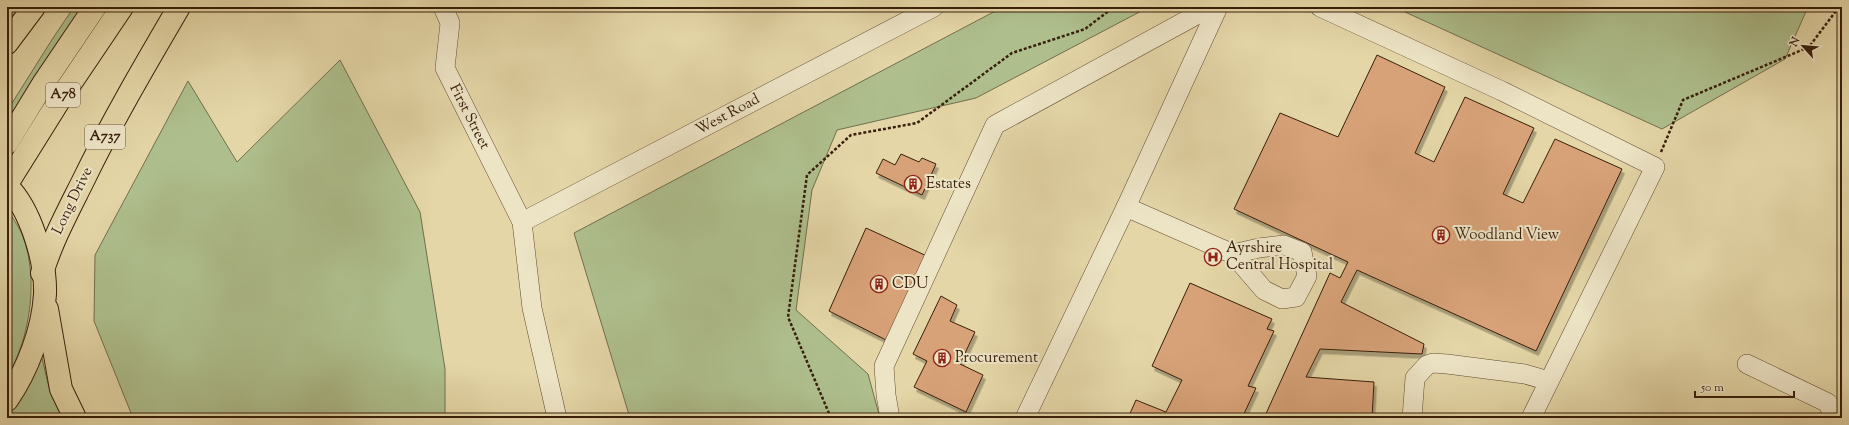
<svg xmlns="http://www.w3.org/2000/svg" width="1849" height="425" viewBox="0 0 1849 425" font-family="'Sorts Mill Goudy',serif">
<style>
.green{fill:#aebf8d;stroke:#736e4c}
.building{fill:#d8a278;stroke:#381e0b;filter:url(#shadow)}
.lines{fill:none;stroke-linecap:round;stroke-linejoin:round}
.minor-casing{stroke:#634c32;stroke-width:20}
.major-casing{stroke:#381e0b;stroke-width:24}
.highway-casing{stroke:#381e0b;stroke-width:24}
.path{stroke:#381e0b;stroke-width:2.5;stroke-dasharray:3 2;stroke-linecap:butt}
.minor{stroke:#ede4c6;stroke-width:19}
.major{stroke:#e4d6a7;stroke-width:22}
.highway{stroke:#e4d6a7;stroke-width:22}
.labels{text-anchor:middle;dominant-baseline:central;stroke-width:4;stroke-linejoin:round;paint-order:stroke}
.shield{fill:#ede4c6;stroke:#6e5943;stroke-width:1}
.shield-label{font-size:14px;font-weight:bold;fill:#381e0b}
.street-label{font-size:15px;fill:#381e0b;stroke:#ede4c6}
.poi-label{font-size:15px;fill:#381e0b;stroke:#ede4c6;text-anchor:start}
</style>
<defs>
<filter id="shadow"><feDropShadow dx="2.5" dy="4.5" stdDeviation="0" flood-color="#0004"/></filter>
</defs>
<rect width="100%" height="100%" fill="#e4d6a7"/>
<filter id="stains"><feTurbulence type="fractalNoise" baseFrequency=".005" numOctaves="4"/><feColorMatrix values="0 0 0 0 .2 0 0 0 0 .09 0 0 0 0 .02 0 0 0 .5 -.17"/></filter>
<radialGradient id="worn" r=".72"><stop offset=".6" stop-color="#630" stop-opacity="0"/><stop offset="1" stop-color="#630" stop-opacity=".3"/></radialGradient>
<g class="green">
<path d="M 7,7 L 20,7 L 7,23 Z"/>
<path d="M 74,7 L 83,7 L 7,121 L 7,111 L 53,38 Z"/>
<path d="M 1003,7 L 1149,7 L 976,98 L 837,130 L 812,190 L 796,310 L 868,374 L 880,418 L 630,418 L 574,233 Z"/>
<path d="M 1394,7 L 1808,7 L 1785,59 L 1662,129 Z"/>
<path d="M 340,60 L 420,212 L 445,369 L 445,418 L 133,418 L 94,321 L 95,255 L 188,81 L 237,162 Z"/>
<path d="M 8,210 C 13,219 20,228 23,237 C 39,279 30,339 7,377 Z"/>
<path d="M 38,357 L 42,358 L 50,392 L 63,418 L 7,418 L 7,413 L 18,398 Z"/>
</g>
<g class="building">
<path d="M 1377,55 L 1445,87 L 1415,153 L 1434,162 L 1465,97 L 1534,128 L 1503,194 L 1523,203 L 1555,139 L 1622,169 L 1536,351 L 1357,270 L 1341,302 L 1424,344 L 1422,354 L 1320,349 L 1306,377 L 1374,382 L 1372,418 L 1264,418 L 1330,273 L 1340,278 L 1348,262 L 1234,209 L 1280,113 L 1338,137 Z"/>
<path d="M 901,154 L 919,162 L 922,158 L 936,164 L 922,195 L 876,173 L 883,159 L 895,165 Z"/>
<path d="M 866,228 L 929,257 L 890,342 L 829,311 Z"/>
<path d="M 1190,283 L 1272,319 L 1267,329 L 1274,331 L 1248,386 L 1256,388 L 1243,416 L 1260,418 L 1128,418 L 1136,400 L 1166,412 L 1182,380 L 1152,366 Z"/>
<path d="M 941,296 L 957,305 L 950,321 L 975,332 L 960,364 L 983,375 L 966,412 L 914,387 L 927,361 L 913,354 Z"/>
</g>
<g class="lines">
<defs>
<g id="minor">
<path d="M 443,7 L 450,23 L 445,68 L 522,222 L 532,308 L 557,418"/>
<path d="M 1320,7 L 1502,91 L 1655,167 L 1531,418"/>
<path d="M 1126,207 L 1233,254 L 1264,290 L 1282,299 L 1296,297 L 1307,276 L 1302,252 L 1284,245 L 1259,248 L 1233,254"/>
<path d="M 522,222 L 934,7"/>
<path d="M 1747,364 L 1828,403 L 1834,418"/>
<path d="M 890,418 L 886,395 L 884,366 L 995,125 L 1211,7"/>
<path d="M 1025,418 L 1126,207 L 1218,7"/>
<path d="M 1412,418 L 1415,378 L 1427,365 L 1433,363 L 1447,364 L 1525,374 L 1549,381"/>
</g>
<g id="major">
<path d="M 7,43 L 34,7"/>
<path d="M 7,186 C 31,210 46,261 45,294 C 43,330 27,371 7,400"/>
<path d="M 42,273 C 52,241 67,213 82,183 C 111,123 145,65 179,7"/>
<path d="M 47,309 L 61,389 L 75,418"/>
</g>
<g id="highway">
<path d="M 7,143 L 43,84 L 95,7"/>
<path d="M 7,184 L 62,96 L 122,7"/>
</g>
</defs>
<use href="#minor" class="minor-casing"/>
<use href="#major" class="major-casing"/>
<use href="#highway" class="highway-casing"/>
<g class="path">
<path d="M 1661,152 L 1683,100 L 1809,47 L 1839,7"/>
<path d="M 831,418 L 788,317 L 807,175 L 851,135 L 917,123 L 1012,53 L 1085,29 L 1114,7"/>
</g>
<use href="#minor" class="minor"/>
<use href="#major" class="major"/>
<use href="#highway" class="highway"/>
</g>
<defs>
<symbol id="building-ring" viewBox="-11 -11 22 22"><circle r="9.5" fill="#ede4c6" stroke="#8f2418" stroke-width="1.5"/><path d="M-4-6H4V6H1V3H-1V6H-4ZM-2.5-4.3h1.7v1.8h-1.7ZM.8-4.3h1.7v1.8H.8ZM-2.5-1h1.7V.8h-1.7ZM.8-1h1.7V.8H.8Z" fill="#8f2418"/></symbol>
<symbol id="hospital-ring" viewBox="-11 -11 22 22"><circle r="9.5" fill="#ede4c6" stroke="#8f2418" stroke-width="1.5"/><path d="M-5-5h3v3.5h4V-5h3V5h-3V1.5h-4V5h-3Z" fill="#8f2418"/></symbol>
</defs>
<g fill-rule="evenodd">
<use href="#building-ring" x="903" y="174" width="20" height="20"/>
<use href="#building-ring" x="1431" y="225" width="20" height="20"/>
<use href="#hospital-ring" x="1203" y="247" width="20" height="20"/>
<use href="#building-ring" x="869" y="274" width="20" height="20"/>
<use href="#building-ring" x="932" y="348" width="20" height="20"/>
</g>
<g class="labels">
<g class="shield">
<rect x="46" y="83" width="34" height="24" rx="3"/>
<rect x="85" y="125" width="40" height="24" rx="3"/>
</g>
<g class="shield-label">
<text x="63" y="95">A78</text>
<text x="105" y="137">A737</text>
</g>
<g class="street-label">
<text transform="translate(728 115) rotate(-28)">West Road</text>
<text transform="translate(469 117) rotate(63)">First Street</text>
<text transform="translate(73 201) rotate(-64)">Long Drive</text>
</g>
<g class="poi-label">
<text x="926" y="184">Estates</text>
<text x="1454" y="235">Woodland View</text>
<text x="1226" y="248">Ayrshire<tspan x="1226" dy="17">Central Hospital</tspan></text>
<text x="892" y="284">CDU</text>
<text x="955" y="358">Procurement</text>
</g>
</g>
<rect width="1849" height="425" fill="none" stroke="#e4d6a7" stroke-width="24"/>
<rect x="8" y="8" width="1833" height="409" fill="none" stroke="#381e0b" stroke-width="2"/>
<rect x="12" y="12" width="1825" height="401" fill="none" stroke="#381e0b"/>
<g transform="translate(1803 46) rotate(297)" stroke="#ede4c6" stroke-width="3" paint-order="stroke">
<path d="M0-3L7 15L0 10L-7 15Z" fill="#381e0b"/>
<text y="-6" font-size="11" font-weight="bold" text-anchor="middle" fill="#381e0b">N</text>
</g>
<path d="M1695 391v6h99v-6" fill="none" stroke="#381e0b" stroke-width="2"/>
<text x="1701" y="391" font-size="12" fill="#381e0b" stroke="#ede4c6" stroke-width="3" paint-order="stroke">50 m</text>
<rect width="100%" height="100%" filter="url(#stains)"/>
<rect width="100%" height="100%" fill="url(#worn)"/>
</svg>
